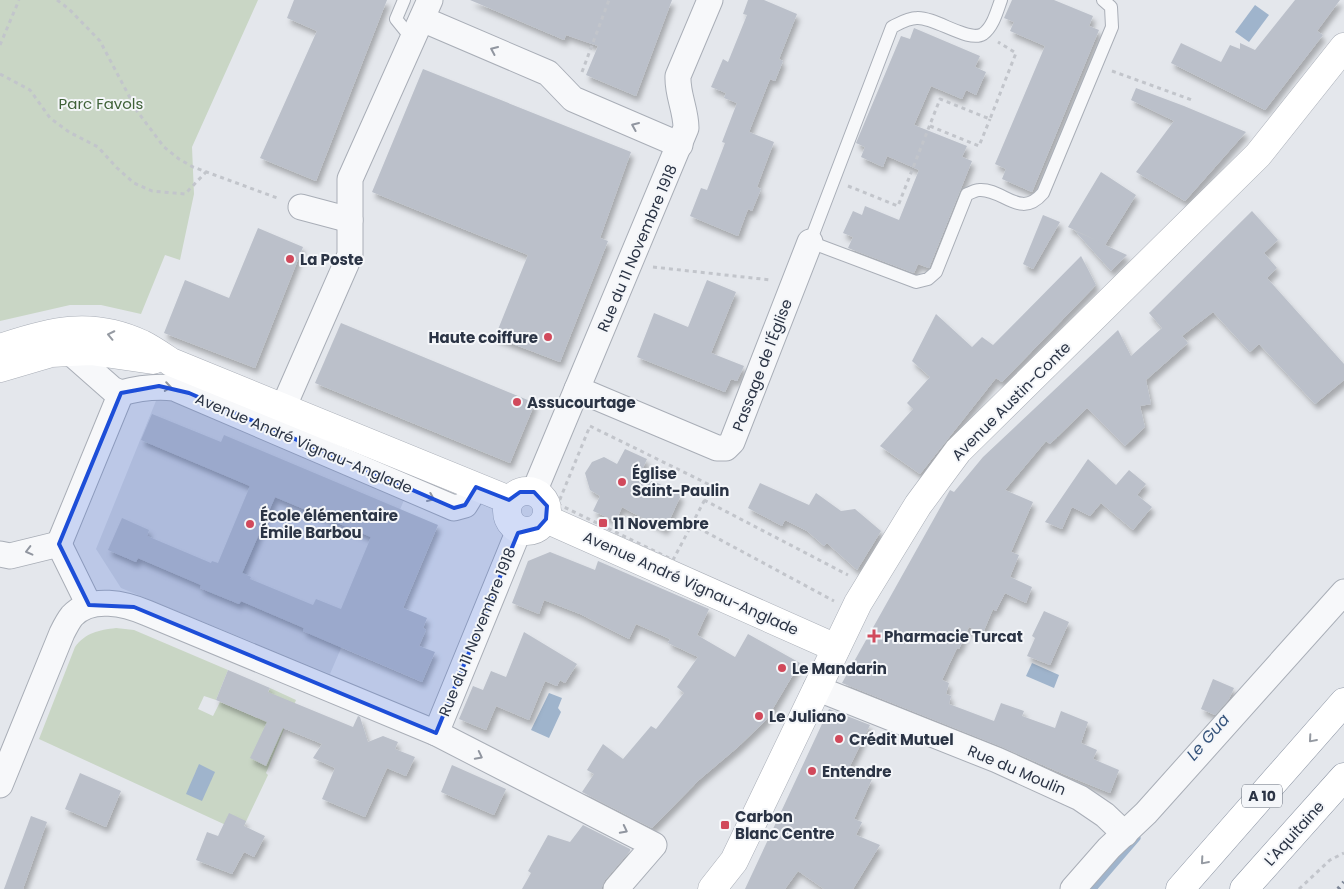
<svg xmlns="http://www.w3.org/2000/svg" width="1344" height="889" viewBox="0 0 1344 889" font-family="Poppins,sans-serif">
<style>
.built{fill:#d2d6de}
.green{fill:#c9d6c5}
.water{fill:#9fb4cc}
.lines{fill:none;stroke-linecap:round;stroke-linejoin:round}
.stream{stroke:#9fb4cc;stroke-width:7}
.building{fill:#bbc0ca;fill-rule:evenodd;filter:url(#shadow)}
.lane-casing{stroke:#a9aeb7;stroke-width:14}
.street-casing{stroke:#a9aeb7;stroke-width:27}
.secondary-casing{stroke:#a9aeb7;stroke-width:29}
.highway-casing{stroke:#8b94a3;stroke-width:29}
.path{stroke:#c2c5cb;stroke-width:3;stroke-dasharray:4 4;stroke-linecap:butt}
.lane{stroke:#f7f8fa;stroke-width:12}
.street{stroke:#f7f8fa;stroke-width:25}
.secondary{stroke:#fff;stroke-width:28}
.highway{stroke:#fff;stroke-width:28}
.rail{stroke:#7d8696;stroke-width:4;stroke-dasharray:2.5 5;stroke-linecap:butt}
.oneway{stroke:#9196a0}
.oneway2{stroke:#959aa2}
.marked{fill:#1d4ed8;fill-opacity:0.2;stroke:#1d4ed8;stroke-width:4;stroke-linejoin:round}
.poi-dot{fill:#d1495b;stroke:#f4f6f9;stroke-width:2}
.labels{text-anchor:middle;dominant-baseline:central;stroke-width:4;stroke-linejoin:round;paint-order:stroke}
.shield{fill:#f4f6f9;stroke:#676e7b;stroke-width:1}
.shield-label{font-size:14px;font-weight:bold;fill:#2b3445}
.park-label{font-size:15px;fill:#3f6138;stroke:#f4f6f9}
.street-label{font-size:15px;fill:#2b3445;stroke:#f4f6f9}
.poi-label{font-size:15px;font-weight:bold;fill:#2b3445;stroke:#f4f6f9;text-anchor:start}
.water-label{font-size:16px;font-style:italic;fill:#34527a;stroke:#f4f6f9}
</style>
<defs>
<filter id="shadow"><feDropShadow dx="3" dy="5.5" stdDeviation="2.5" flood-color="#0004"/></filter>
</defs>
<rect width="100%" height="100%" fill="#e4e7ec"/>
<path class="built" d="M 164,381 L 410,486 L 330,674 L 121,588 L 96,549 Z"/>
<g class="green">
<path d="M 0,0 L 258,0 L 192,147 L 194,194 L 180,260 L 165,255 L 141,314 L 101,305 L 70,305 L 0,321 Z"/>
<path d="M 116,628 L 134,630 L 228,670 L 216,700 L 204,696 L 198,709 L 213,716 L 220,702 L 257,718 L 270,688 L 296,700 L 266,773 L 268,775 L 241,832 L 39,739 L 75,647 C 85,633 99,630 116,628 Z"/>
</g>
<g class="water">
<path d="M 1255,5 L 1269,15 L 1249,42 L 1235,32 Z"/>
<path d="M 1032,663 L 1059,675 L 1054,688 L 1026,676 Z"/>
<path d="M 549,693 L 562,698 L 558,708 L 561,712 L 549,738 L 531,730 Z"/>
<path d="M 199,764 L 215,772 L 202,801 L 186,794 Z"/>
</g>
<g class="lines">
<path class="stream" d="M 1093,889 L 1137,838"/>
</g>
<g class="building">
<path d="M 294,0 L 387,0 L 316,181 L 260,158 L 317,31 L 287,18 Z"/>
<path d="M 470,0 L 672,0 L 636,96 L 586,75 L 598,46 L 566,35 L 564,40 Z"/>
<path d="M 748,0 L 764,0 L 797,14 L 779,59 L 783,61 L 775,81 L 770,79 L 749,132 L 774,142 L 757,187 L 761,189 L 752,211 L 748,209 L 738,236 L 690,216 L 701,188 L 707,190 L 725,143 L 722,142 L 737,103 L 724,98 L 726,93 L 711,87 L 723,59 L 728,62 L 747,15 L 743,14 Z"/>
<path d="M 1012,0 L 1054,0 L 1093,16 L 1089,26 L 1099,30 L 1032,192 L 1002,179 L 1006,169 L 995,164 L 1045,46 L 1010,31 L 1014,22 L 1004,18 Z"/>
<path d="M 1295,0 L 1340,0 L 1317,31 L 1323,35 L 1265,110 L 1171,63 L 1181,43 L 1221,62 L 1230,45 L 1240,49 L 1240,43 L 1255,50 Z"/>
<path d="M 914,28 L 980,56 L 975,67 L 986,72 L 976,95 L 966,90 L 962,99 L 931,86 L 914,125 L 967,146 L 962,157 L 972,161 L 929,268 L 918,264 L 914,273 L 848,248 L 853,237 L 843,233 L 853,211 L 862,215 L 865,206 L 899,220 L 919,170 L 887,156 L 883,167 L 861,157 L 865,147 L 856,143 L 901,36 L 910,39 Z"/>
<path d="M 423,69 L 631,152 L 600,238 L 608,241 L 560,362 L 495,337 L 528,255 L 372,192 Z"/>
<path d="M 1136,88 L 1184,106 L 1246,132 L 1185,201 L 1136,172 L 1174,121 L 1131,100 Z"/>
<path d="M 1101,172 L 1136,195 L 1105,245 L 1127,255 L 1111,271 L 1075,231 L 1100,242 L 1068,227 Z"/>
<path d="M 1252,211 L 1278,240 L 1264,253 L 1277,268 L 1267,278 L 1344,364 L 1344,380 L 1315,404 L 1259,344 L 1250,352 L 1213,312 L 1182,336 L 1188,343 L 1146,380 L 1151,404 L 1140,406 L 1145,427 L 1125,446 L 1087,408 L 1050,444 L 1046,441 L 1005,490 L 1033,502 L 1011,552 L 1019,555 L 1010,577 L 1032,587 L 1026,603 L 1005,593 L 996,611 L 993,609 L 983,633 L 969,627 L 959,649 L 957,648 L 942,680 L 949,683 L 946,694 L 951,696 L 949,704 L 994,721 L 1001,703 L 1024,711 L 1022,716 L 1055,728 L 1061,711 L 1088,722 L 1081,743 L 1097,750 L 1093,759 L 1119,770 L 1110,793 L 1068,776 L 1002,747 L 842,683 L 950,490 L 954,492 L 983,457 L 1118,330 L 1131,356 L 1162,328 L 1149,313 Z"/>
<path d="M 1043,215 L 1060,222 L 1033,269 L 1023,264 Z"/>
<path d="M 258,228 L 303,247 L 255,368 L 164,333 L 185,280 L 229,298 Z"/>
<path d="M 1081,256 L 1096,285 L 1002,382 L 996,378 L 920,474 L 880,446 L 913,409 L 907,403 L 930,377 L 912,361 L 936,314 L 972,347 L 982,337 L 993,345 Z"/>
<path d="M 707,280 L 736,292 L 711,353 L 744,366 L 737,381 L 731,379 L 725,392 L 637,357 L 654,313 L 688,327 Z"/>
<path d="M 341,323 L 535,403 L 510,463 L 315,383 Z"/>
<path d="M 152,414 L 221,442 L 224,435 L 438,525 L 403,608 L 427,618 L 423,628 L 426,630 L 419,646 L 435,652 L 422,682 L 303,631 L 304,628 L 241,601 L 239,604 L 200,588 L 201,585 L 138,558 L 136,562 L 108,550 L 122,518 L 149,530 L 147,536 L 211,563 L 212,561 L 218,563 L 250,486 L 141,440 ZM 275,497 L 371,537 L 341,609 L 316,599 L 313,605 L 250,579 L 251,577 L 242,573 Z"/>
<path d="M 625,449 L 647,459 L 640,474 L 681,495 L 665,530 L 622,507 L 616,521 L 593,511 L 600,496 L 590,490 L 585,473 L 592,462 L 604,457 L 617,464 Z"/>
<path d="M 1088,459 L 1116,485 L 1129,470 L 1146,484 L 1137,495 L 1152,507 L 1133,530 L 1101,503 L 1090,516 L 1072,507 L 1062,529 L 1045,522 Z"/>
<path d="M 760,483 L 809,505 L 816,493 L 841,511 L 855,509 L 881,531 L 857,570 L 827,543 L 824,546 L 807,531 L 785,520 L 782,526 L 748,508 Z"/>
<path d="M 550,552 L 595,570 L 598,561 L 709,609 L 697,635 L 735,657 L 748,634 L 800,663 L 766,720 L 738,747 L 699,780 L 652,828 L 582,792 L 594,774 L 587,770 L 603,744 L 623,759 L 651,726 L 656,729 L 684,693 L 677,687 L 698,657 L 668,643 L 670,639 L 636,624 L 629,639 L 580,614 L 544,600 L 539,614 L 512,603 L 528,561 Z"/>
<path d="M 1044,611 L 1069,622 L 1050,665 L 1027,656 L 1035,638 L 1032,636 Z"/>
<path d="M 524,632 L 577,664 L 565,683 L 560,680 L 557,686 L 545,681 L 529,720 L 496,706 L 486,730 L 459,719 L 473,686 L 483,690 L 491,671 L 506,677 Z"/>
<path d="M 228,670 L 270,688 L 268,692 L 353,727 L 358,716 L 360,717 L 368,742 L 383,736 L 398,742 L 395,749 L 415,757 L 406,776 L 387,768 L 365,817 L 322,799 L 335,768 L 313,758 L 322,744 L 283,728 L 266,766 L 250,758 L 267,722 L 216,700 Z"/>
<path d="M 1213,679 L 1234,688 L 1229,699 L 1215,715 L 1201,709 Z"/>
<path d="M 829,709 L 870,725 L 848,770 L 872,779 L 854,819 L 862,822 L 856,835 L 880,845 L 853,889 L 824,889 L 798,871 L 785,889 L 745,889 Z"/>
<path d="M 452,765 L 506,789 L 494,815 L 441,792 Z"/>
<path d="M 80,773 L 121,791 L 106,827 L 65,809 Z"/>
<path d="M 229,813 L 246,821 L 244,826 L 265,836 L 254,857 L 244,852 L 232,874 L 196,860 L 207,832 L 218,836 Z"/>
<path d="M 31,816 L 47,822 L 23,889 L 4,889 Z"/>
<path d="M 583,825 L 630,849 L 630,851 L 605,880 L 601,889 L 522,889 L 531,873 L 528,871 L 548,835 L 570,842 Z"/>
</g>
<g class="lines">
<defs>
<g id="lane">
<path d="M 404,0 L 396,19 L 413,40"/>
<path d="M 1001,0 C 997,11 993,27 983,34 C 969,43 935,17 917,18 C 908,18 900,23 892,27 L 810,242 L 916,282 L 928,279 L 936,272 L 967,194 C 971,193 975,190 979,190 C 1003,188 1020,220 1043,193 L 1112,27 L 1111,7 L 1103,0"/>
</g>
<g id="street">
<path d="M 422,19 L 548,73 L 573,99 L 680,145"/>
<path d="M 301,207 L 350,220"/>
<path d="M 70,352 L 112,389 L 121,393"/>
<path d="M 577,389 L 717,448 L 726,448 L 732,442 L 810,242"/>
<path d="M 121,393 C 139,388 155,386 174,388 L 454,508 L 465,505 L 476,487"/>
<path d="M 283,408 L 350,255 L 350,179 L 430,0"/>
<path d="M 534,492 L 686,128 C 686,110 677,94 678,76 L 710,0"/>
<path d="M 59,544 L 121,393"/>
<path d="M 59,544 L 89,605"/>
<path d="M 0,554 L 10,556 L 59,544"/>
<path d="M 816,688 L 997,760 L 1080,798 L 1105,815 L 1125,834"/>
<path d="M 436,733 L 519,530"/>
<path d="M 0,785 L 62,633 C 65,627 68,621 72,616 C 91,595 126,604 147,613 L 436,733 L 654,845 L 616,889"/>
<path d="M 1073,889 L 1109,848 L 1146,813 L 1344,592"/>
</g>
<g id="secondary">
<path d="M 0,348 C 50,331 91,320 142,344 C 152,349 162,356 171,362 L 509,500"/>
<path d="M 0,368 L 51,353 L 70,352 L 91,351 L 153,360"/>
<circle cx="527" cy="511" r="20"/>
<path d="M 546,519 L 836,648"/>
<path d="M 712,889 L 734,861 L 858,603 L 918,505 L 958,451 L 1258,155 L 1344,47"/>
</g>
<g id="highway">
<path d="M 1180,889 L 1344,702"/>
<path d="M 1244,889 L 1344,777"/>
</g>
</defs>
<use href="#lane" class="lane-casing"/>
<use href="#street" class="street-casing"/>
<use href="#secondary" class="secondary-casing"/>
<use href="#highway" class="highway-casing"/>
<g class="path">
<path d="M 57,0 L 69,9 L 100,41 L 137,111 L 164,147 L 179,159 L 193,167 L 280,199"/>
<path d="M 0,45 L 19,0"/>
<path d="M 1112,71 L 1192,100"/>
<path d="M 582,72 L 609,0"/>
<path d="M 0,74 L 30,90 L 50,118 L 69,132 L 98,147 L 117,168 L 134,183 L 152,191 L 185,194 L 206,172"/>
<path d="M 930,126 L 979,146 L 990,119"/>
<path d="M 848,186 L 898,206 L 940,99 L 990,119 L 1016,53 L 998,42"/>
<path d="M 653,267 L 771,280"/>
<path d="M 590,426 L 712,486 L 673,560 L 558,504 Z"/>
<path d="M 704,500 L 848,575"/>
<path d="M 691,524 L 834,601"/>
<path d="M 1299,889 L 1330,860 L 1344,853"/>
</g>
<use href="#lane" class="lane"/>
<use href="#street" class="street"/>
<use href="#secondary" class="secondary"/>
<use href="#highway" class="highway"/>
<path class="rail" d="M 1338,889 L 1344,882"/>
</g>
<defs><path id="oneway-chevron" d="M-2-3.5L2.5 0L-2 3.5" fill="none" stroke-width="1.6" stroke-linecap="round" stroke-linejoin="round" transform="scale(1.25)"/></defs>
<g class="oneway">
<use href="#oneway-chevron" transform="translate(494 50) rotate(-156)"/>
<use href="#oneway-chevron" transform="translate(635 126) rotate(-157)"/>
<use href="#oneway-chevron" transform="translate(168 387) rotate(9)"/>
<use href="#oneway-chevron" transform="translate(431 498) rotate(23)"/>
<use href="#oneway-chevron" transform="translate(29 551) rotate(166)"/>
<use href="#oneway-chevron" transform="translate(479 756) rotate(27)"/>
<use href="#oneway-chevron" transform="translate(624 830) rotate(27)"/>
</g>
<g class="oneway2">
<use href="#oneway-chevron" transform="translate(111 335) rotate(-168)"/>
<use href="#oneway-chevron" transform="translate(1312 739) rotate(131)"/>
<use href="#oneway-chevron" transform="translate(1204 861) rotate(131)"/>
</g>
<path class="marked" d="M 159,386 L 189,393 L 454,508 L 465,505 L 476,487 L 509,500 L 520,492 L 534,492 L 547,506 L 546,519 L 538,528 L 518,533 L 436,733 L 134,607 L 89,605 L 59,544 L 121,393 Z"/>
<g class="poi-dot">
<circle cx="290" cy="259" r="5"/>
<circle cx="548" cy="337" r="5"/>
<circle cx="517" cy="402" r="5"/>
<circle cx="622" cy="482" r="5"/>
<rect x="598" y="518" width="10" height="10" rx="2.5"/>
<circle cx="250" cy="524" r="5"/>
<path d="M871.5 628.5h5v5h5v5h-5v5h-5v-5h-5v-5h5z"/>
<circle cx="782" cy="668" r="5"/>
<circle cx="759" cy="716" r="5"/>
<circle cx="839" cy="739" r="5"/>
<circle cx="812" cy="771" r="5"/>
<rect x="720" y="820" width="10" height="10" rx="2.5"/>
</g>
<g class="labels">
<rect class="shield" x="1242" y="784.5" width="40" height="23" rx="4"/>
<g class="shield-label">
<text x="1262" y="796">A 10</text>
</g>
<g class="park-label">
<text x="101" y="103">Parc Favols</text>
</g>
<g class="street-label">
<text transform="translate(637 248) rotate(-67)">Rue du 11 Novembre 1918</text>
<text transform="translate(762 365) rotate(-69)">Passage de l'Église</text>
<text transform="translate(1011 401) rotate(-45)">Avenue Austin-Conte</text>
<text transform="translate(304 443) rotate(23)">Avenue André Vignau-Anglade</text>
<text transform="translate(691 583) rotate(24)">Avenue André Vignau-Anglade</text>
<text transform="translate(477 632) rotate(-68)">Rue du 11 Novembre 1918</text>
<text transform="translate(1017 770) rotate(23)">Rue du Moulin</text>
<text transform="translate(1294 833) rotate(-48)">L'Aquitaine</text>
</g>
<g class="poi-label">
<text x="300" y="259">La Poste</text>
<text x="538" y="337" text-anchor="end">Haute coiffure</text>
<text x="527" y="402">Assucourtage</text>
<text x="632" y="473">Église<tspan x="632" dy="17">Saint-Paulin</tspan></text>
<text x="260" y="515">École élémentaire<tspan x="260" dy="17">Émile Barbou</tspan></text>
<text x="613" y="523">11 Novembre</text>
<text x="884" y="636">Pharmacie Turcat</text>
<text x="792" y="668">Le Mandarin</text>
<text x="769" y="716">Le Juliano</text>
<text x="849" y="739">Crédit Mutuel</text>
<text x="822" y="771">Entendre</text>
<text x="735" y="816">Carbon<tspan x="735" dy="17">Blanc Centre</tspan></text>
</g>
<g class="water-label">
<text transform="translate(1208 737) rotate(-49)">Le Gua</text>
</g>
</g>
</svg>
